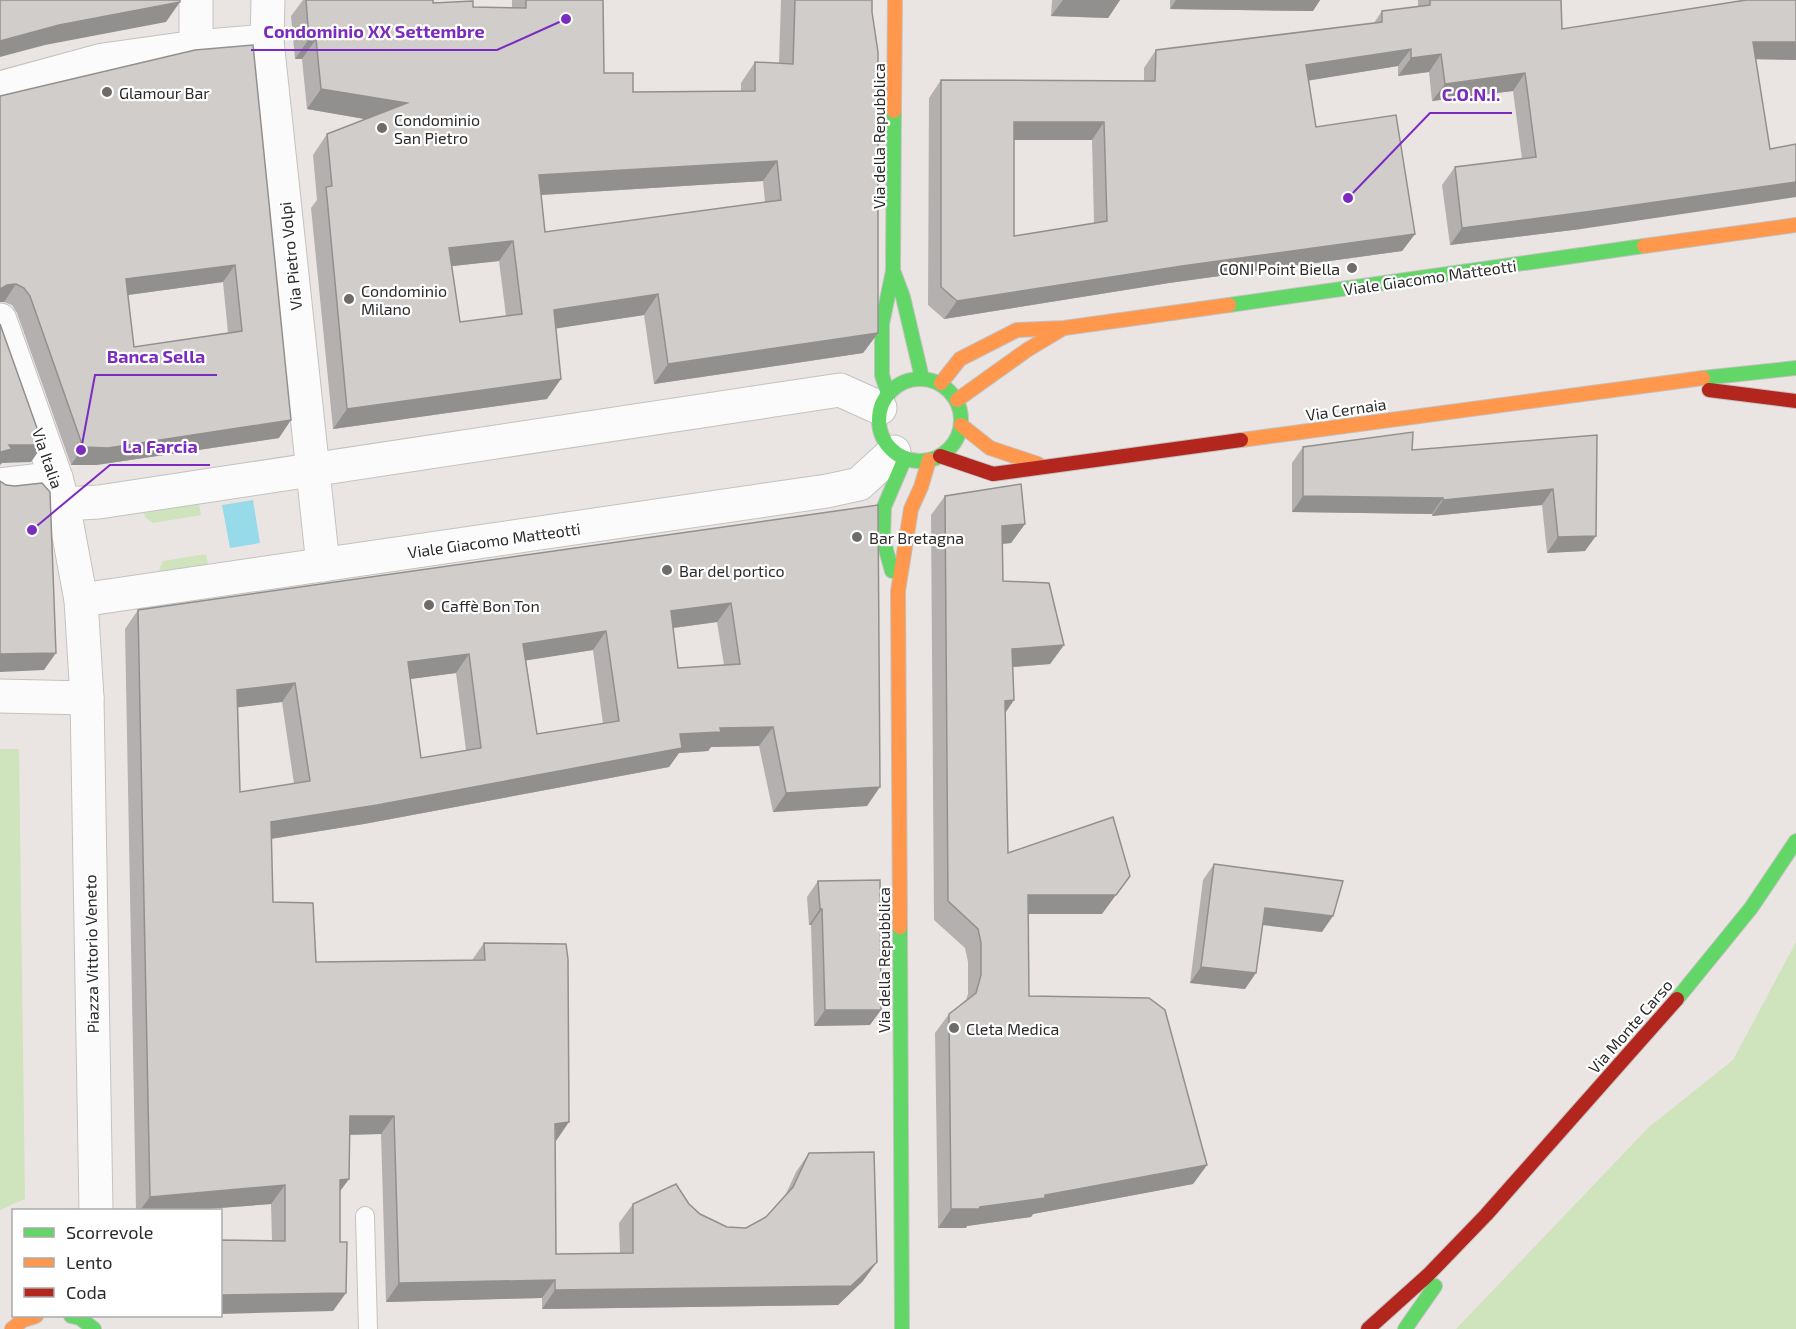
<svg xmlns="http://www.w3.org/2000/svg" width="1796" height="1329" viewBox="0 0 1796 1329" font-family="'Exo 2',sans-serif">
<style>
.green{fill:#cfe3bc}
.water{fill:#97dae9}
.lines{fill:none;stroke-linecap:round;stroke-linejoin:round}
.lane-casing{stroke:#c3c2c2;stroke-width:20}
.street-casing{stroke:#c3c2c2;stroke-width:35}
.fast-casing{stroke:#c3c2c2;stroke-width:16}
.slow-casing{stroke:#c3c2c2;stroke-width:16}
.jam-casing{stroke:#c3c2c2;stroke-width:16}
.lane{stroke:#fcfbfb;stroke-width:18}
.street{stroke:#fcfbfb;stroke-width:33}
.fast{stroke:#63d668;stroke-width:14}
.slow{stroke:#ff974d;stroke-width:14}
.jam{stroke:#b3261e;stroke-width:14}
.wall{fill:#b3b0af;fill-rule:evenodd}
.shaded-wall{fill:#92908e}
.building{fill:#d0cdcb;stroke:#92908e;stroke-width:1.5;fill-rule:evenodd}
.poi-dot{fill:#6e6c6b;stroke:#fff;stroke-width:2}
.labels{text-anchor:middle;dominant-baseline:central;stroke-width:4.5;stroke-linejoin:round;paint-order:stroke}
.poi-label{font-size:16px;fill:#2b2b2b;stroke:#fff;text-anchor:start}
.street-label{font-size:16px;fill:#2b2b2b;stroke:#fff}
.leader{fill:none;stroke:#7b2cbf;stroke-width:2}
.callout-dot{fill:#7b2cbf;stroke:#fff;stroke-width:2}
.callout-label{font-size:18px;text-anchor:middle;font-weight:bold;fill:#7b2cbf;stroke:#fff;stroke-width:4.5;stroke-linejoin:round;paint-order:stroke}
</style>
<rect width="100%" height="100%" fill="#eae5e2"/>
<g class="green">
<path d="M 199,504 L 201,515 L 153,523 L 145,517 L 144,513 Z"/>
<path d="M 206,554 L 208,564 L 158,573 L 163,561 Z"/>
<path d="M 0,749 L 19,749 L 25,1199 L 0,1210 Z"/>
<path d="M 1796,942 L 1796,1329 L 1456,1329 L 1649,1127 L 1733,1060 Z"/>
</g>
<path class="water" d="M 253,500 L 260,543 L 230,548 L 222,505 Z"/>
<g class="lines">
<defs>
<path id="lane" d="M 365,1216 L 368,1329"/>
<g id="street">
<path d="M 267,41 L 323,565"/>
<path d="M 196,47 L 196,0"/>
<path d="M 0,88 L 103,60 L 196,47 L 267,41 L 268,0"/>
<path d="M 0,320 L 56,478 L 63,504 L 81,600 L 87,698 L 96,1210"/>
<path d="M 0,485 L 56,478"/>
<path d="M 63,504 L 99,502 L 840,390 L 880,408"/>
<path d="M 81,600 L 827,491 L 859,484 L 894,452"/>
<path d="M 0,696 L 87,698"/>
</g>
<g id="fast">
<path d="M 894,273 L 903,297 L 922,378"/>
<path d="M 1229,305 L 1644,246"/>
<path d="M 1703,378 L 1796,368"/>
<circle cx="920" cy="420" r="41"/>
<path d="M 888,394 L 882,375 L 882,324 L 893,271 L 894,111"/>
<path d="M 892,571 L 883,539 L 884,507 L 905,458"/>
<path d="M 900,927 L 902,1329"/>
<path d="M 1677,999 L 1751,908 L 1796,841"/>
<path d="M 71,1316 L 80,1318 L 94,1329"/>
<path d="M 1405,1329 L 1435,1286"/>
</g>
<g id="slow">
<path d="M 894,111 L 895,0"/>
<path d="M 1644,246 L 1796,225"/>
<path d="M 941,383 L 960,359 L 1017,330 L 1064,328 L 1229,305"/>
<path d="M 957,400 L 1027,350 L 1062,329"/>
<path d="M 961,425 L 990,448 L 1038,464"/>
<path d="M 1241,440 L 1703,378"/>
<path d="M 900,927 L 898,591 L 911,509 L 921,487 L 929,460"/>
<path d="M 12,1329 L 23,1320 L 36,1316"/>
</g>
<g id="jam">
<path d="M 1709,390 L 1796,401"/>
<path d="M 940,456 L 993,474 L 1241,440"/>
<path d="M 1368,1329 L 1428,1275 L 1486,1215 L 1677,999"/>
</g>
</defs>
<use href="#lane" class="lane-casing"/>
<use href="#street" class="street-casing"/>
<use href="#fast" class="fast-casing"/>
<use href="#slow" class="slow-casing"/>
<use href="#jam" class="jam-casing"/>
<use href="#lane" class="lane"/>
<use href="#street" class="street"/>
<use href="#fast" class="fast"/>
<use href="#slow" class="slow"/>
<use href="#jam" class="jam"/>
</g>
<g class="wall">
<path d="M 303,0 L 433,0 L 433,3 L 473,7 L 512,8 L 512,0 L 603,0 L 604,73 L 633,92 L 741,91 L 741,83 L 755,62 L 779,64 L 781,0 L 872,0 L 872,12 L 878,333 L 863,353 L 654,384 L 644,315 L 556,328 L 547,399 L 333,429 L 311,208 L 317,200 L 313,155 L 327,134 L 366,119 L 307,109 L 302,59 L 295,59 L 291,16 ZM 763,181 L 765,202 L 545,232 L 541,195 ZM 499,261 L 506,316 L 460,322 L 452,266 Z"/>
<path d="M 1052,0 L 1120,0 L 1108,18 L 1051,16 Z"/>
<path d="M 1170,0 L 1320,0 L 1313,11 L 1170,9 Z"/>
<path d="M 1418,0 L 1561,0 L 1562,29 L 1756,60 L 1581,229 L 1450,245 L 1442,185 L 1455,167 L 1522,159 L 1513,91 L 1432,101 L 1429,72 L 1398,76 L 1398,66 L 1309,80 L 1316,127 L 1415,234 L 1402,251 L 1169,283 L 944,319 L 928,305 L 929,98 L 941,80 L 1144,81 L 1144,68 L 1156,50 L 1374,23 L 1382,11 L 1418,7 ZM 1014,140 L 1092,140 L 1094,223 L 1014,236 Z"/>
<path d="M 195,50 L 279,438 L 96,465 L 71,465 L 17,313 L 12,305 L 4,302 L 0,302 L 0,96 ZM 223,282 L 228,333 L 134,347 L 128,295 Z"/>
<path d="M 1597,435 L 1585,551 L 1547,553 L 1542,505 L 1432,516 L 1432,514 L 1292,512 L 1292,463 L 1303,447 L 1412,450 Z"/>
<path d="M 945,496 L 1025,524 L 1011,543 L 1002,544 L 1003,581 L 1064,645 L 1050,664 L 1013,667 L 1014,700 L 1005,713 L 1008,853 L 1102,914 L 1028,914 L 1029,996 L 1207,1165 L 1193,1184 L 1033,1214 L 1031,1217 L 967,1226 L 966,1228 L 938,1228 L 935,1033 L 949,1014 L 966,1000 L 968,994 L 968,962 L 965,948 L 934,920 L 931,515 Z"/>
<path d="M 878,505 L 867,806 L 773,812 L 759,746 L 711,747 L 708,751 L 679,753 L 669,767 L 364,824 L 271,839 L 273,902 L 316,962 L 472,960 L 484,943 L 555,1141 L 556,1254 L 620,1253 L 619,1223 L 633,1204 L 689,1204 L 700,1214 L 727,1227 L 746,1228 L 766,1217 L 784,1198 L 796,1172 L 809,1153 L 863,1281 L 838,1305 L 542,1309 L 542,1298 L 386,1302 L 381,1134 L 350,1135 L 349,1179 L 340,1191 L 333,1311 L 272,1241 L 271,1204 L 193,1210 L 136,1210 L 125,629 L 138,610 ZM 717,622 L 724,665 L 678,668 L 673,628 ZM 593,650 L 603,724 L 537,734 L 526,660 ZM 456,673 L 466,750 L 421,758 L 410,679 ZM 282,702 L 294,784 L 240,792 L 238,707 Z"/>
<path d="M 1214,864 L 1322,932 L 1263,925 L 1245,989 L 1190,983 L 1203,880 Z"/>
<path d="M 818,881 L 870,1025 L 814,1026 L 811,925 L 809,925 L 807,897 Z"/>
</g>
<g class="shaded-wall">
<path d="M 1063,0 L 1120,0 L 1108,18 L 1051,16 Z"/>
<path d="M 1176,0 L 1320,0 L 1313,11 L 1170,9 Z"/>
<path d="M 180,2 L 166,22 L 45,45 L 0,57 L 0,41 L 59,25 Z"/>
<path d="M 309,39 L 316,39 L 302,59 L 295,59 Z"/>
<path d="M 1753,42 L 1796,42 L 1796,60 L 1741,59 Z"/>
<path d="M 1411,49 L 1398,66 L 1294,83 L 1306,65 Z"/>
<path d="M 1441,54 L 1429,72 L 1398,76 L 1411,58 Z"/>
<path d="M 1525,73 L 1513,91 L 1432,101 L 1445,84 Z"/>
<path d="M 321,89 L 407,103 L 393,124 L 307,109 Z"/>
<path d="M 1014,122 L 1104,122 L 1092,140 L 1001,140 Z"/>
<path d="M 777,161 L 763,181 L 524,196 L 539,175 Z"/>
<path d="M 1796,182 L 1796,197 L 1581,229 L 1450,245 L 1462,228 Z"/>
<path d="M 1415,234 L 1402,251 L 1169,283 L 944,319 L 957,301 L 1182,266 Z"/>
<path d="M 513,241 L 499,261 L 435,268 L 449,248 Z"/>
<path d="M 235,265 L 223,282 L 113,297 L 126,279 Z"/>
<path d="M 16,284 L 4,302 L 0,302 L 0,289 L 7,285 Z"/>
<path d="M 658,294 L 644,315 L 540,331 L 554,310 Z"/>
<path d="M 878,333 L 863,353 L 654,384 L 668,364 Z"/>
<path d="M 561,379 L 547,399 L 333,429 L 347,409 Z"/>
<path d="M 291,420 L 279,438 L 96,465 L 71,465 L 83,447 Z"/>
<path d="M 9,445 L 43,445 L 31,462 L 2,463 L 0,465 L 0,454 Z"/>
<path d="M 1553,489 L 1542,505 L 1432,516 L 1443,500 Z"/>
<path d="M 1303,496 L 1443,498 L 1432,514 L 1292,512 Z"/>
<path d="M 1025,524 L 1011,543 L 989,545 L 1002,526 Z"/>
<path d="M 1596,536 L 1585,551 L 1547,553 L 1558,537 Z"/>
<path d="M 731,603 L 717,622 L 658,630 L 671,611 Z"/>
<path d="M 606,631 L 593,650 L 510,663 L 523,644 Z"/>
<path d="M 1064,645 L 1050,664 L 999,668 L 1012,649 Z"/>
<path d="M 56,653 L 44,670 L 0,672 L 0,654 Z"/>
<path d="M 469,654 L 456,673 L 395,681 L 408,662 Z"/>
<path d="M 295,683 L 282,702 L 224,709 L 237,690 Z"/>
<path d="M 1014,700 L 1001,719 L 1005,701 Z"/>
<path d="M 773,727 L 759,746 L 711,747 L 708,751 L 679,753 L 669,767 L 364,824 L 257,841 L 271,822 L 680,734 L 720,728 Z"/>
<path d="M 880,787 L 867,806 L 773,812 L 786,793 Z"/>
<path d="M 1130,876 L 1102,914 L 1014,914 L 1028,895 Z"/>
<path d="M 1265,908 L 1333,916 L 1322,932 L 1254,924 Z"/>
<path d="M 820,909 L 822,909 L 811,925 L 809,925 Z"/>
<path d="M 1201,967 L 1256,973 L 1245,989 L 1190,983 Z"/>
<path d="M 825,1010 L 881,1010 L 870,1025 L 814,1026 Z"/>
<path d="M 350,1116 L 394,1116 L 381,1134 L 337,1135 Z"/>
<path d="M 569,1122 L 556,1141 L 555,1124 Z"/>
<path d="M 1207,1165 L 1193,1184 L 1033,1214 L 1031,1217 L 967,1226 L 966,1228 L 938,1228 L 951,1209 L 980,1207 Z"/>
<path d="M 349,1179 L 335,1198 L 340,1180 Z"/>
<path d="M 285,1185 L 271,1204 L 193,1210 L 140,1210 L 150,1197 Z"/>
<path d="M 877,1262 L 863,1281 L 838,1305 L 542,1309 L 555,1290 Z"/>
<path d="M 555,1280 L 542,1298 L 386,1302 L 399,1283 Z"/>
<path d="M 346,1293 L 333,1311 L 220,1314 L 220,1295 Z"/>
</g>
<g class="building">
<path d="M 0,0 L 180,0 L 180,2 L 59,25 L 0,41 Z"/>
<path d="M 306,0 L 433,0 L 433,3 L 473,1 L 473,7 L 526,8 L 526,0 L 603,0 L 604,73 L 633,73 L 633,92 L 755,91 L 755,62 L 793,64 L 795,0 L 872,0 L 872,12 L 878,52 L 878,333 L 668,364 L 658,294 L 554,310 L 561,379 L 347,409 L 326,187 L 332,186 L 327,134 L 407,103 L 321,89 L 316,39 L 309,39 ZM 777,161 L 781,200 L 545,232 L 539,175 ZM 513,241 L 522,314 L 460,322 L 449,248 Z"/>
<path d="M 1430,0 L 1561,0 L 1562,29 L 1746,0 L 1796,0 L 1796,42 L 1753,42 L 1770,149 L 1796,144 L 1796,182 L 1593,211 L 1462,228 L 1455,167 L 1536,157 L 1525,73 L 1445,84 L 1441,54 L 1411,58 L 1411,49 L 1306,65 L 1316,127 L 1396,115 L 1415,234 L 1182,266 L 957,301 L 941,287 L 941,80 L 1155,81 L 1156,50 L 1382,22 L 1382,11 L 1430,5 ZM 1014,122 L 1104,122 L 1107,221 L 1014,236 Z"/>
<path d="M 253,45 L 291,420 L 108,448 L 83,447 L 30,296 L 24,288 L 16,284 L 7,285 L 0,289 L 0,96 L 195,50 ZM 235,265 L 242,331 L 134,347 L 126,279 Z"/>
<path d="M 0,324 L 43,445 L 9,445 L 12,449 L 1,452 L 0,454 Z"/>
<path d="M 1413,432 L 1412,450 L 1597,435 L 1596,536 L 1558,537 L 1553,489 L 1443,500 L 1443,498 L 1303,496 L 1303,447 Z"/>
<path d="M 0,481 L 6,485 L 15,486 L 42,483 L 50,492 L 56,653 L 0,654 Z"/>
<path d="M 1021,484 L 1025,524 L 1002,526 L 1003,581 L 1049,583 L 1064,645 L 1012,649 L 1014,700 L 1005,701 L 1008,853 L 1113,817 L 1130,876 L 1116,895 L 1028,895 L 1029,996 L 1149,998 L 1165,1010 L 1207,1165 L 1045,1195 L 1045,1198 L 980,1207 L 979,1209 L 951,1209 L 949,1014 L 976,993 L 981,975 L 981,943 L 978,929 L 948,901 L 945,496 Z"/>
<path d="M 878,505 L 880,787 L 786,793 L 773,727 L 720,728 L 721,732 L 680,734 L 682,748 L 377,805 L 271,822 L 273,902 L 313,903 L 316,962 L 485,960 L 484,943 L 566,944 L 568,959 L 569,1122 L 555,1124 L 556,1254 L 633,1253 L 633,1204 L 676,1184 L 689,1204 L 700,1214 L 727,1227 L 746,1228 L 766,1217 L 793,1187 L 809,1153 L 874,1152 L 877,1262 L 851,1286 L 555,1290 L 555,1280 L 399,1283 L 394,1116 L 350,1116 L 349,1179 L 340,1180 L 340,1242 L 347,1242 L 346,1293 L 220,1295 L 220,1240 L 285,1241 L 285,1185 L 150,1197 L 138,610 ZM 731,603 L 740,664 L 678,668 L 671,611 ZM 606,631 L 619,721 L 537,734 L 523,644 ZM 469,654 L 481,748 L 421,758 L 408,662 ZM 295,683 L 310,781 L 240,792 L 237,690 Z"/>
<path d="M 1214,864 L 1343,881 L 1333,916 L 1265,908 L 1256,973 L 1201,967 Z"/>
<path d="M 880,880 L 881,1010 L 825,1010 L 822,909 L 820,909 L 818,881 Z"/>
</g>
<g class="poi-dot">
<circle cx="107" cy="92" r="6"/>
<circle cx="382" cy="128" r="6"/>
<circle cx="1352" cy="268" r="6"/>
<circle cx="349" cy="299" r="6"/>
<circle cx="857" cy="537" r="6"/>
<circle cx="667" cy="570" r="6"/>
<circle cx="429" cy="605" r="6"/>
<circle cx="954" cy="1028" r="6"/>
</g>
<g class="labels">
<g class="poi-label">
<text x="119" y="92">Glamour Bar</text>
<text x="394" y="119">Condominio<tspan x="394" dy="18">San Pietro</tspan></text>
<text x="1340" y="268" text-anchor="end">CONI Point Biella</text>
<text x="361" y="290">Condominio<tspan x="361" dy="18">Milano</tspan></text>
<text x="869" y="537">Bar Bretagna</text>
<text x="679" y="570">Bar del portico</text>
<text x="441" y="605">Caffè Bon Ton</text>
<text x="966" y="1028">Cleta Medica</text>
</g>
<g class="street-label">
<text transform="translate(878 136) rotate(-90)">Via della Repubblica</text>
<text transform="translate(290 256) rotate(-96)">Via Pietro Volpi</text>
<text transform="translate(1430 277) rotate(-8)">Viale Giacomo Matteotti</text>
<text transform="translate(1346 409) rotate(-8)">Via Cernaia</text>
<text transform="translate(48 458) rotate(71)">Via Italia</text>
<text transform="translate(494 540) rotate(-8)">Viale Giacomo Matteotti</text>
<text transform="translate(91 954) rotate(-91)">Piazza Vittorio Veneto</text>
<text transform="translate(883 960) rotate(-90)">Via della Repubblica</text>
<text transform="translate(1630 1026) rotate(-49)">Via Monte Carso</text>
</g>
</g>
<path class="leader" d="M566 19L497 50H251M1348 198L1430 113H1512M81 450L95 375H217M32 530L110 465H210"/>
<g class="callout-dot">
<circle cx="566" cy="19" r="6"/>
<circle cx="1348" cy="198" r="6"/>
<circle cx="81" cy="450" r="6"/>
<circle cx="32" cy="530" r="6"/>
</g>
<g class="callout-label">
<text x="374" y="38">Condominio XX Settembre</text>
<text x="1471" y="101">C.O.N.I.</text>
<text x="156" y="363">Banca Sella</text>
<text x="160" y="453">La Farcia</text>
</g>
<rect x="12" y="1209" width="210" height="108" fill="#ffffff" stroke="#aaaaaa" stroke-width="1.5"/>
<rect x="24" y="1228" width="30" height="9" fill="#63d668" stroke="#aaaaaa" stroke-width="1.5"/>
<text x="66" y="1239" font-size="18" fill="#2b2b2b">Scorrevole</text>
<rect x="24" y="1258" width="30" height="9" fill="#ff974d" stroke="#aaaaaa" stroke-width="1.5"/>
<text x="66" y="1269" font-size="18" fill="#2b2b2b">Lento</text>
<rect x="24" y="1288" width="30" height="9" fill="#b3261e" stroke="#aaaaaa" stroke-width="1.5"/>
<text x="66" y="1299" font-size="18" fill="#2b2b2b">Coda</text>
</svg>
